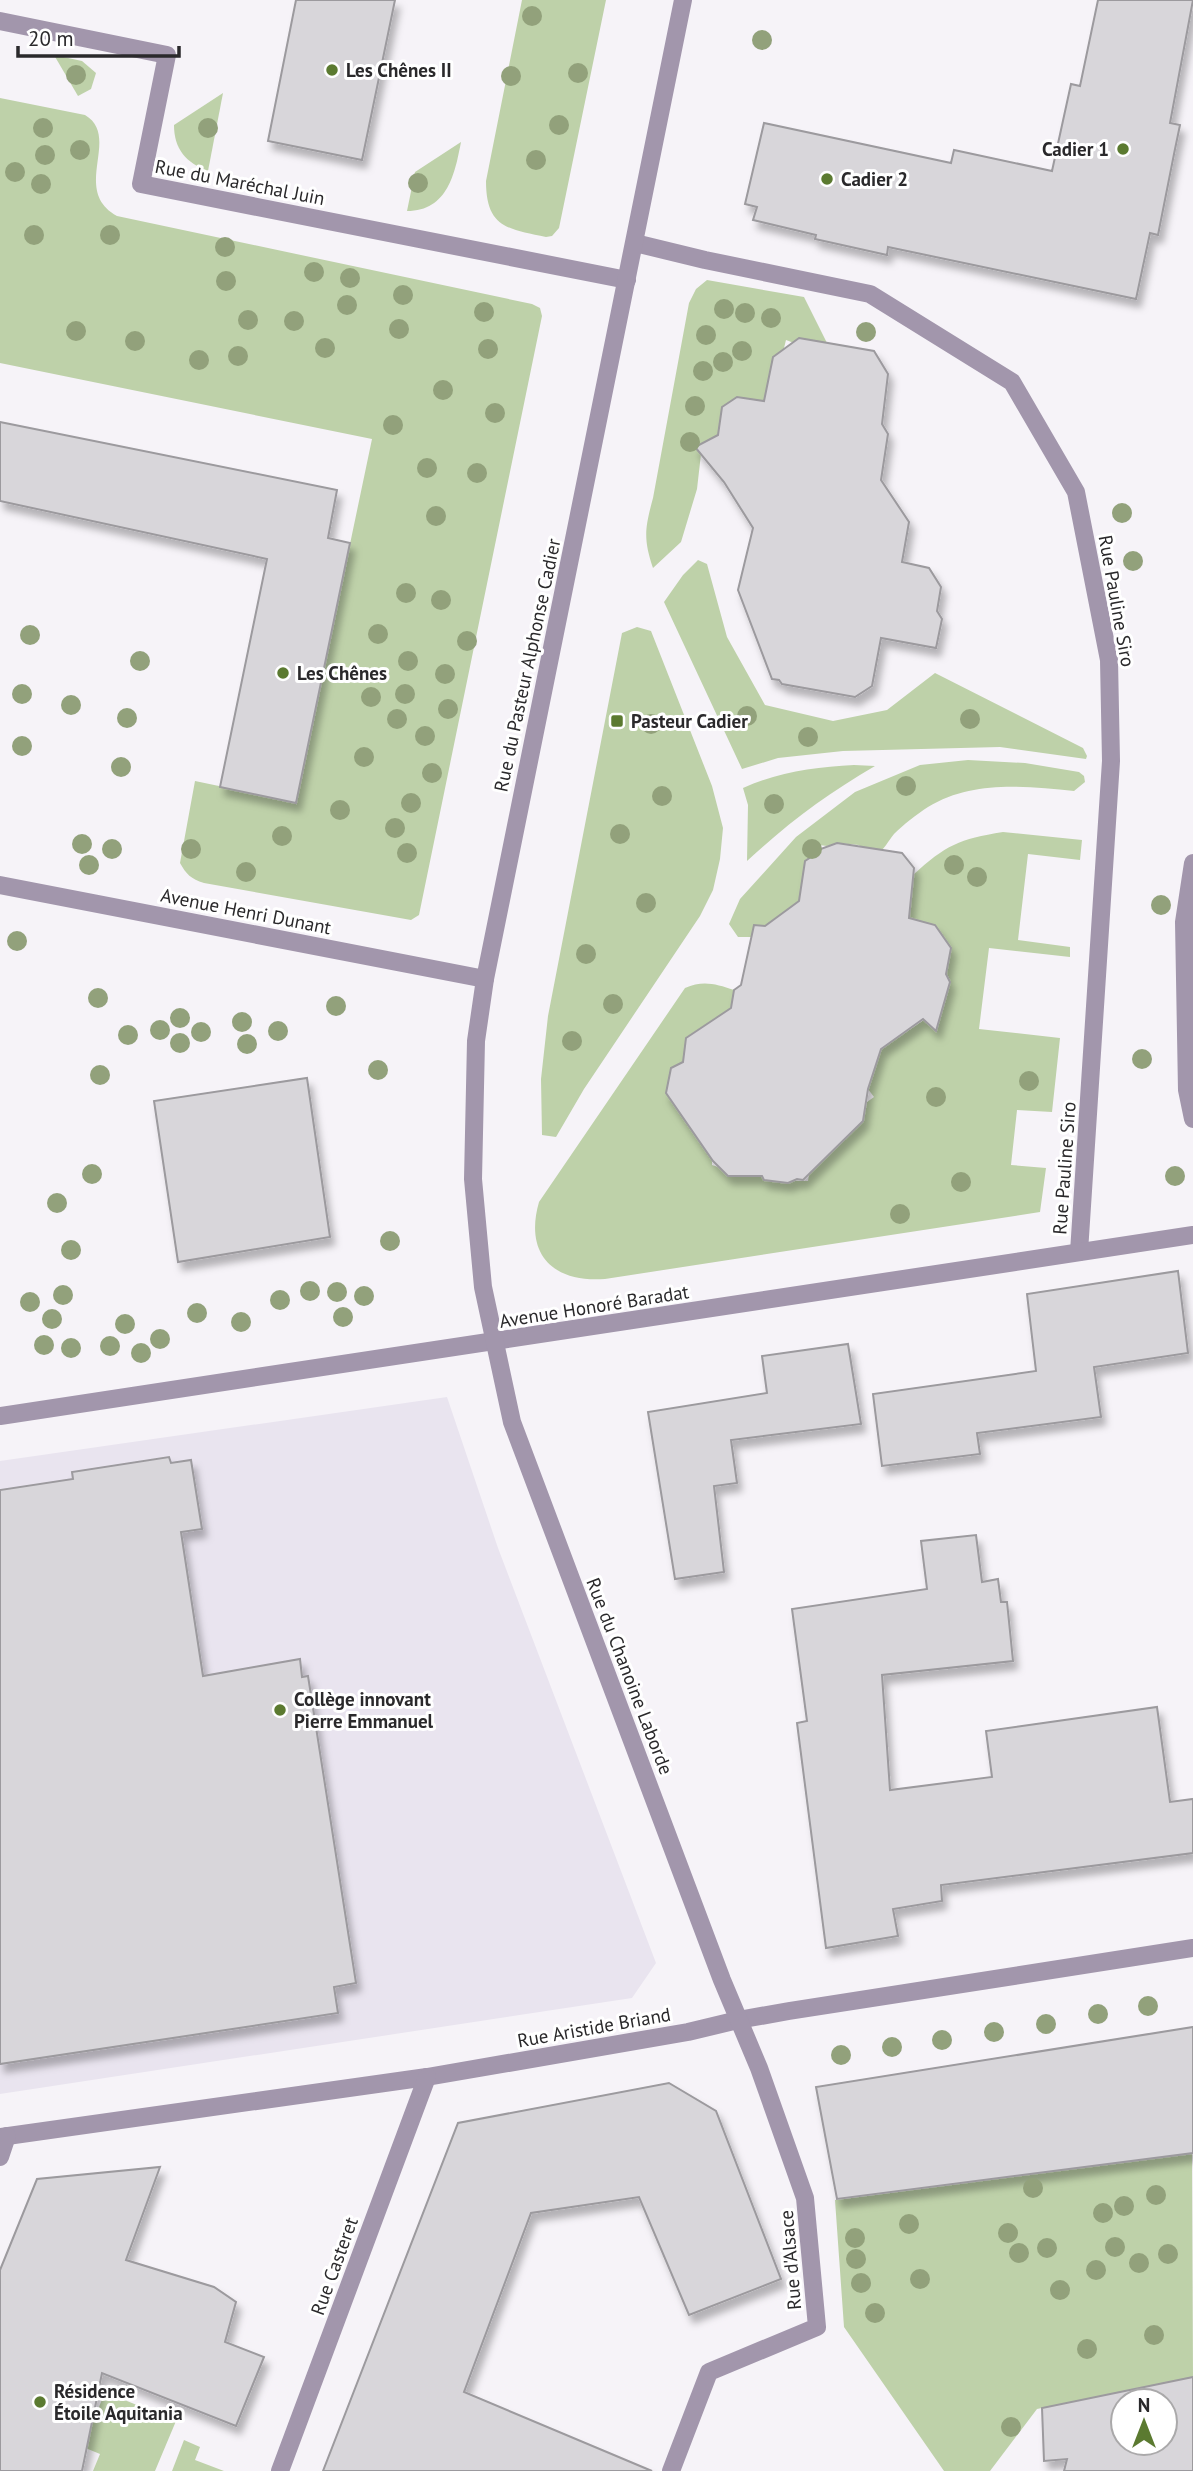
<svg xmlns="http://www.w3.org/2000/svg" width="1193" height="2471" viewBox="0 0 1193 2471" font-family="'PT Sans',sans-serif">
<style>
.built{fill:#e9e4ef}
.green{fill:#bed1a9}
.building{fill:#d8d6da;stroke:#9c9a9e;stroke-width:2;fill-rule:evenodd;filter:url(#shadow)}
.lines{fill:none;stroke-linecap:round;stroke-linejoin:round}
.service{stroke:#a296ac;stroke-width:18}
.minor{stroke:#a296ac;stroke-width:18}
.tree{fill:#92a17b}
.poi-dot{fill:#5b7a30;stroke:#fff;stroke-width:2.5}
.labels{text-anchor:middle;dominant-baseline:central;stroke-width:6;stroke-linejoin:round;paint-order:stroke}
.poi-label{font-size:19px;font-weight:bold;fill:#2a292b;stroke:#fff;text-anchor:start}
.street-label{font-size:19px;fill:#2a292b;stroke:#fff}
</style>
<defs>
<filter id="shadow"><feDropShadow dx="4.5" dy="8" stdDeviation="3.5" flood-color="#0004"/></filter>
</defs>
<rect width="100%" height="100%" fill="#f6f3f8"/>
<path class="built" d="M 447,1397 L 498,1548 L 656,1963 L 632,1998 L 0,2094 L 0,1461 Z"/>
<g class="green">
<path d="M 522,0 L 606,0 L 559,228 L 552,236 L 546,237 C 507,229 486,227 486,181 Z"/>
<path d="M 54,55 L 82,61 L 96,73 L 91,89 L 78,96 Z"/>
<path d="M 223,93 L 208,171 C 186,163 174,149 174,125 Z"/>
<path d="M 0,98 L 85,115 C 122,137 70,190 117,216 L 532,304 L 540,308 L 542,316 L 419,915 L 411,920 L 204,883 C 191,879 186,874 180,863 L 195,781 L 296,802 L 372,439 L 0,363 Z"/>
<path d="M 461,142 C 455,173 448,211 407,211 L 415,172 Z"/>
<path d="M 707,280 L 804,297 L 827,343 L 799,338 L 794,343 L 786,340 L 783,352 L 773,357 L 764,401 L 737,397 L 722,407 L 718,435 L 701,454 L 697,489 L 681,542 L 653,568 C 643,538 645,528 653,498 L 689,303 L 696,289 Z"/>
<path d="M 698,560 L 707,564 L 727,637 L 765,705 L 833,721 L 887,710 L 935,673 L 1083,748 L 1087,756 L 1086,759 L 1000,747 L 843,751 L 778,758 L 742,769 L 664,602 L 683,575 Z"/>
<path d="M 637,627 L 651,631 L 712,786 L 723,828 L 720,859 L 713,890 L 700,916 L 584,1089 L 556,1137 L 542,1135 L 541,1079 L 548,1016 L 622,633 Z"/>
<path d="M 968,760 L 1025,763 L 1079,772 L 1084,776 L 1085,782 L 1074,791 C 1025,786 972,780 928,807 C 917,814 903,825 894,834 C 888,841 885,849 877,854 L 863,851 L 859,845 L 837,843 L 827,846 L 819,845 L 817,853 L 805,861 L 799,901 L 787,910 L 784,933 L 760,930 L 760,926 L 754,925 L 752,937 L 738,937 L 729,924 L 740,899 L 796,837 L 855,792 L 920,765 Z"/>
<path d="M 854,765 L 875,766 C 827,794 788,823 747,861 L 748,805 L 743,788 C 779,772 815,767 854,765 Z"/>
<path d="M 1003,832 L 1082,840 L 1080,860 L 1028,854 L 1018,940 L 1070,947 L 1070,957 L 989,948 L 979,1029 L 1060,1038 L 1052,1112 L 1017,1110 L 1011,1165 L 1046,1168 L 1040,1212 L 605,1279 C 553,1283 524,1254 539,1202 L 685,988 C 703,980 716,984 734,990 L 726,1030 L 705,1025 L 687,1037 L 683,1062 L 671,1068 L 666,1093 L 712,1159 L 712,1165 L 718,1167 L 728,1176 L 745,1176 L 751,1172 L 760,1175 L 765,1180 L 808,1181 L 810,1169 L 863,1121 L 867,1102 L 874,1097 L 868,1089 L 881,1049 L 943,1007 L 950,983 L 946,974 L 951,948 L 935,925 L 909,918 L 913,875 C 946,845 959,839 1003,832 Z"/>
<path d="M 1192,2153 L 1193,2377 L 1037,2409 L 990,2471 L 944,2471 L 844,2327 L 835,2200 Z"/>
<path d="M 105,2392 L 176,2421 L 155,2471 L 93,2471 L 100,2454 L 83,2447 Z"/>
<path d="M 184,2440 L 200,2447 L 195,2460 L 224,2471 L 172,2471 Z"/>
</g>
<g class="building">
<path d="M 296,0 L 395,0 L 362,160 L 268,141 Z"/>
<path d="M 1098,0 L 1193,0 L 1170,123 L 1180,125 L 1175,149 L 1158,235 L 1150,233 L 1136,299 L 888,247 L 887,255 L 815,239 L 816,235 L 753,220 L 757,207 L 745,204 L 764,123 L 951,163 L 954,150 L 1052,171 L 1071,84 L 1080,86 Z"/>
<path d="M 799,338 L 874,351 L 888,374 L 882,424 L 888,434 L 881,480 L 909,522 L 902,562 L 929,568 L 941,587 L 937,611 L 942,619 L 936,648 L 881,638 L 872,686 L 855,697 L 782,684 L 779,680 L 772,679 L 738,590 L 753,528 L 724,482 L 695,447 L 718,435 L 722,407 L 737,397 L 764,401 L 773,357 Z"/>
<path d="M 0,422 L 337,490 L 328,538 L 350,543 L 296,803 L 220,787 L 267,559 L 0,501 Z"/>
<path d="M 837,843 L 902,853 L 914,868 L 909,918 L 935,925 L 951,948 L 946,974 L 950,982 L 936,1031 L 923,1019 L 881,1049 L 868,1089 L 863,1121 L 803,1180 L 797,1179 L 788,1183 L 764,1180 L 762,1176 L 728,1176 L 713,1161 L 666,1093 L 671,1068 L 683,1062 L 686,1038 L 731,1008 L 734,990 L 741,985 L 754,925 L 765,926 L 799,901 L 805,861 L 817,853 L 818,850 Z"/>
<path d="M 307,1078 L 330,1237 L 178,1262 L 154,1101 Z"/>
<path d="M 1178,1271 L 1188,1353 L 1094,1367 L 1101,1417 L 977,1433 L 980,1454 L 882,1466 L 873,1394 L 1036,1371 L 1027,1294 Z"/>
<path d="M 848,1344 L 861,1424 L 731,1440 L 737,1483 L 714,1486 L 724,1572 L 675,1579 L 648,1412 L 767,1393 L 762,1356 Z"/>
<path d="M 169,1457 L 171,1463 L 191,1460 L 202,1529 L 181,1532 L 203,1676 L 300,1659 L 302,1677 L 308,1676 L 356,1983 L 334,1987 L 338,2013 L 0,2064 L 0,1490 L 73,1479 L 72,1472 Z"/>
<path d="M 976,1535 L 982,1582 L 998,1579 L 1001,1602 L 1007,1602 L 1013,1661 L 882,1675 L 890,1790 L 992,1777 L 986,1731 L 1157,1707 L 1170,1802 L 1193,1799 L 1193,1853 L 941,1885 L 942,1901 L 893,1909 L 898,1936 L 826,1948 L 797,1723 L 807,1721 L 792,1609 L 927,1589 L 921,1541 Z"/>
<path d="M 1193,2027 L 1193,2153 L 837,2199 L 816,2087 Z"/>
<path d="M 669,2083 L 716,2111 L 781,2279 L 689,2315 L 639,2197 L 531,2213 L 464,2392 L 652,2471 L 323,2471 L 458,2123 Z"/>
<path d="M 160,2167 L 126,2260 L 214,2287 L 236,2302 L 225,2342 L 264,2357 L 236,2426 L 102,2373 L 82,2471 L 0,2471 L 0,2270 L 37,2179 Z"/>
<path d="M 1193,2377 L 1193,2471 L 1064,2471 L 1067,2459 L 1044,2461 L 1042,2408 ZM 1123,2401 L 1165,2401 L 1165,2443 L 1123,2443 Z"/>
</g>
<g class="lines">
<path class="service" d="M 1193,863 L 1184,922 L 1187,1090 L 1193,1119"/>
<g class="minor">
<path d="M 0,21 L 167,55 L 141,184 L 627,280"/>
<path d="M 635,243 L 705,260 L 870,294 L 1012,382 L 1076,492 L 1109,660 L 1111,761 L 1079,1252"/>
<path d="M 0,885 L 485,979"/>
<path d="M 0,1416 L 1193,1235"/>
<path d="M 0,2137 L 427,2077 L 688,2032 L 738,2020 L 789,2011 L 1193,1948"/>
<path d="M 0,2157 L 7,2136"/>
<path d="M 280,2471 L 427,2077"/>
<path d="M 671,2471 L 709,2372 L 817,2327 L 805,2198 L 759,2068 L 722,1980 L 512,1422 L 483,1287 L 473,1179 L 476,1041 L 485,979 L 683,0"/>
</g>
</g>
<g class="tree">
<circle cx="532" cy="16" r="10"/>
<circle cx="762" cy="40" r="10"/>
<circle cx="578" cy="73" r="10"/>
<circle cx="76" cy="75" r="10"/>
<circle cx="511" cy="76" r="10"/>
<circle cx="559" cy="125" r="10"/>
<circle cx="43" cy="128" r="10"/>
<circle cx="208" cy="128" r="10"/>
<circle cx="80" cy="150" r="10"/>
<circle cx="45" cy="155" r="10"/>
<circle cx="536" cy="160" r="10"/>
<circle cx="15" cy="172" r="10"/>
<circle cx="418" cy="183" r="10"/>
<circle cx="41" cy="184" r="10"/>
<circle cx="34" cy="235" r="10"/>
<circle cx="110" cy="235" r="10"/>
<circle cx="225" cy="247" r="10"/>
<circle cx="314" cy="272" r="10"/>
<circle cx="350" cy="278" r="10"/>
<circle cx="226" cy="281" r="10"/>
<circle cx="403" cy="295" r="10"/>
<circle cx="347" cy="305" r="10"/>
<circle cx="724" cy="309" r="10"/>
<circle cx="484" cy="312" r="10"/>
<circle cx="745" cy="313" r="10"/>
<circle cx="771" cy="318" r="10"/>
<circle cx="248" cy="320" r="10"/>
<circle cx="294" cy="321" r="10"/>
<circle cx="399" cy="329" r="10"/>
<circle cx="76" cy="331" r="10"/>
<circle cx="866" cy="332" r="10"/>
<circle cx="706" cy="335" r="10"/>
<circle cx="135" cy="341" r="10"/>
<circle cx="325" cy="348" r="10"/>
<circle cx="488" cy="349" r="10"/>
<circle cx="742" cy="351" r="10"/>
<circle cx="238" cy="356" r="10"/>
<circle cx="199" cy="360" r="10"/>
<circle cx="723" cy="362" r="10"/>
<circle cx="703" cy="371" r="10"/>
<circle cx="443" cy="390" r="10"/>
<circle cx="695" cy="406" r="10"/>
<circle cx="495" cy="413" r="10"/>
<circle cx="393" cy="425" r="10"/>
<circle cx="690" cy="442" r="10"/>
<circle cx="427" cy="468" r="10"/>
<circle cx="477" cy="473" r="10"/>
<circle cx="1122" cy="513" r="10"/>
<circle cx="436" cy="516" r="10"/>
<circle cx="1133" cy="561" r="10"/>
<circle cx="406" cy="593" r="10"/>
<circle cx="441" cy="600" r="10"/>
<circle cx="378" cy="634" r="10"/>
<circle cx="30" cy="635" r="10"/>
<circle cx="467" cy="641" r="10"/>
<circle cx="140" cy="661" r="10"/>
<circle cx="408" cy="661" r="10"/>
<circle cx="445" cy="674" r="10"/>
<circle cx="22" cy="694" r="10"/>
<circle cx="405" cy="694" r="10"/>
<circle cx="371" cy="697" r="10"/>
<circle cx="71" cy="705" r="10"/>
<circle cx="448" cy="709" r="10"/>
<circle cx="747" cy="716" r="10"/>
<circle cx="127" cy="718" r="10"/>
<circle cx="397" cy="719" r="10"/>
<circle cx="970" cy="719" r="10"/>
<circle cx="651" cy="724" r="10"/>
<circle cx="425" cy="736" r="10"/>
<circle cx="808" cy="737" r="10"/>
<circle cx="22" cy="746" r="10"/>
<circle cx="364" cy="757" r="10"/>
<circle cx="121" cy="767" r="10"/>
<circle cx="432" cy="773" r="10"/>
<circle cx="906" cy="786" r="10"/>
<circle cx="662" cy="796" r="10"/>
<circle cx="411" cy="803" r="10"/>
<circle cx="774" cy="804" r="10"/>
<circle cx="340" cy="810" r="10"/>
<circle cx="395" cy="828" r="10"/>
<circle cx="620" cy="834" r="10"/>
<circle cx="282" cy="836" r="10"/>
<circle cx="82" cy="844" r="10"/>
<circle cx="112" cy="849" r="10"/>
<circle cx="191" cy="849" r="10"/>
<circle cx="812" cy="849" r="10"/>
<circle cx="407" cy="853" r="10"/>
<circle cx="89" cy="865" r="10"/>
<circle cx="954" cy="865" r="10"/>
<circle cx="246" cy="872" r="10"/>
<circle cx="977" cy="877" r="10"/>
<circle cx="646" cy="903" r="10"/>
<circle cx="1161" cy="905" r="10"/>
<circle cx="17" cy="941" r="10"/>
<circle cx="586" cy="954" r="10"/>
<circle cx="98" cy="998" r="10"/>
<circle cx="613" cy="1004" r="10"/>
<circle cx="336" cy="1006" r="10"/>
<circle cx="180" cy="1018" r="10"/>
<circle cx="242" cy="1022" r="10"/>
<circle cx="160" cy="1030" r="10"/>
<circle cx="278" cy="1031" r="10"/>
<circle cx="201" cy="1032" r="10"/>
<circle cx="128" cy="1035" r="10"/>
<circle cx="572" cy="1041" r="10"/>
<circle cx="180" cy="1043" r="10"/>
<circle cx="247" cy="1044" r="10"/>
<circle cx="1142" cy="1059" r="10"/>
<circle cx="378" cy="1070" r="10"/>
<circle cx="100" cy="1075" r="10"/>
<circle cx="1029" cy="1081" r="10"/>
<circle cx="936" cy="1097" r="10"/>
<circle cx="92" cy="1174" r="10"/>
<circle cx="1175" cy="1176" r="10"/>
<circle cx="961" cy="1182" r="10"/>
<circle cx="57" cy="1203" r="10"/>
<circle cx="900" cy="1214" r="10"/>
<circle cx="390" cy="1241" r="10"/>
<circle cx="71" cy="1250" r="10"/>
<circle cx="310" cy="1291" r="10"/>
<circle cx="337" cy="1292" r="10"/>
<circle cx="63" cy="1295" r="10"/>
<circle cx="364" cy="1296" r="10"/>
<circle cx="280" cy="1300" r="10"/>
<circle cx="30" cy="1302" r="10"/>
<circle cx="197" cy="1313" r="10"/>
<circle cx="343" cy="1317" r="10"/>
<circle cx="52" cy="1319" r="10"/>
<circle cx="241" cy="1322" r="10"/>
<circle cx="125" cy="1324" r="10"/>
<circle cx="160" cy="1339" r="10"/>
<circle cx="44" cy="1345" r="10"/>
<circle cx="110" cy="1346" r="10"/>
<circle cx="71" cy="1348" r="10"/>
<circle cx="141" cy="1353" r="10"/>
<circle cx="1148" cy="2006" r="10"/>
<circle cx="1098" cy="2014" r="10"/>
<circle cx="1046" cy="2024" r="10"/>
<circle cx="994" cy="2032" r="10"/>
<circle cx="942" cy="2040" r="10"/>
<circle cx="892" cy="2047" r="10"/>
<circle cx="841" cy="2055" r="10"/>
<circle cx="1033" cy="2188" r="10"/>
<circle cx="1156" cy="2195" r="10"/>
<circle cx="1124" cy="2206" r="10"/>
<circle cx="1103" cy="2213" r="10"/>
<circle cx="909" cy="2224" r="10"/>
<circle cx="1008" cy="2233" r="10"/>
<circle cx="855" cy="2238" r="10"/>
<circle cx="1115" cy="2247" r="10"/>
<circle cx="1047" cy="2248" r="10"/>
<circle cx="1019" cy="2253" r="10"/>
<circle cx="1168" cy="2254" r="10"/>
<circle cx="856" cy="2259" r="10"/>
<circle cx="1139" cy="2263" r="10"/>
<circle cx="1096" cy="2270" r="10"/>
<circle cx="920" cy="2279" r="10"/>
<circle cx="861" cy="2283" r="10"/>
<circle cx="1060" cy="2290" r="10"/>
<circle cx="875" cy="2313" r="10"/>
<circle cx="1154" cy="2335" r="10"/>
<circle cx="1087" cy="2349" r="10"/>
<circle cx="1011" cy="2427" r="10"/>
</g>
<g class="poi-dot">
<circle cx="332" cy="70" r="7"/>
<circle cx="1123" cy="149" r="7"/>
<circle cx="827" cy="179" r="7"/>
<circle cx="283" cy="673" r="7"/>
<rect x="610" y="714" width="14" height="14" rx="3.5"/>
<circle cx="280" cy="1710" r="7"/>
<circle cx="40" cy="2402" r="7"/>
</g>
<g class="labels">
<g class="poi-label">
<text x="346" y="70">Les Chênes II</text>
<text x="1109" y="149" text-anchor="end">Cadier 1</text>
<text x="841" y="179">Cadier 2</text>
<text x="297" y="673">Les Chênes</text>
<text x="631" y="721">Pasteur Cadier</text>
<text x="294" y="1699">Collège innovant<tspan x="294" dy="22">Pierre Emmanuel</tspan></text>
<text x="54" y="2391">Résidence<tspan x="54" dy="22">Étoile Aquitania</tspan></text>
</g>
<g class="street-label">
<text transform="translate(240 182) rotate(11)">Rue du Maréchal Juin</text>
<text transform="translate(1117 601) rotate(80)">Rue Pauline Siro</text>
<text transform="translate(527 665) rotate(-78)">Rue du Pasteur Alphonse Cadier</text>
<text transform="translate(246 911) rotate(11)">Avenue Henri Dunant</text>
<text transform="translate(1064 1168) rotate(-86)">Rue Pauline Siro</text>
<text transform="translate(594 1306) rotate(-9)">Avenue Honoré Baradat</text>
<text transform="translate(630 1676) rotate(69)">Rue du Chanoine Laborde</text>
<text transform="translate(594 2027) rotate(-10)">Rue Aristide Briand</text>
<text transform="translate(790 2260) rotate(-95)">Rue d'Alsace</text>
<text transform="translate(334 2266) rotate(-70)">Rue Casteret</text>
</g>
</g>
<g transform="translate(1144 2422)"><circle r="33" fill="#ffffff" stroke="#aaa9aa" stroke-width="2"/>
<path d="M0-5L12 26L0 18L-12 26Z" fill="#5b7a30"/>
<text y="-10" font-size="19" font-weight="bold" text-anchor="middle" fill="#2a292b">N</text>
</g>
<path d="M18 46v10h161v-10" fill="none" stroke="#2a292b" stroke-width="3.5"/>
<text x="28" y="46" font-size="21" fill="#2a292b" stroke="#ffffff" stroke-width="5" paint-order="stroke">20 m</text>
</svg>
